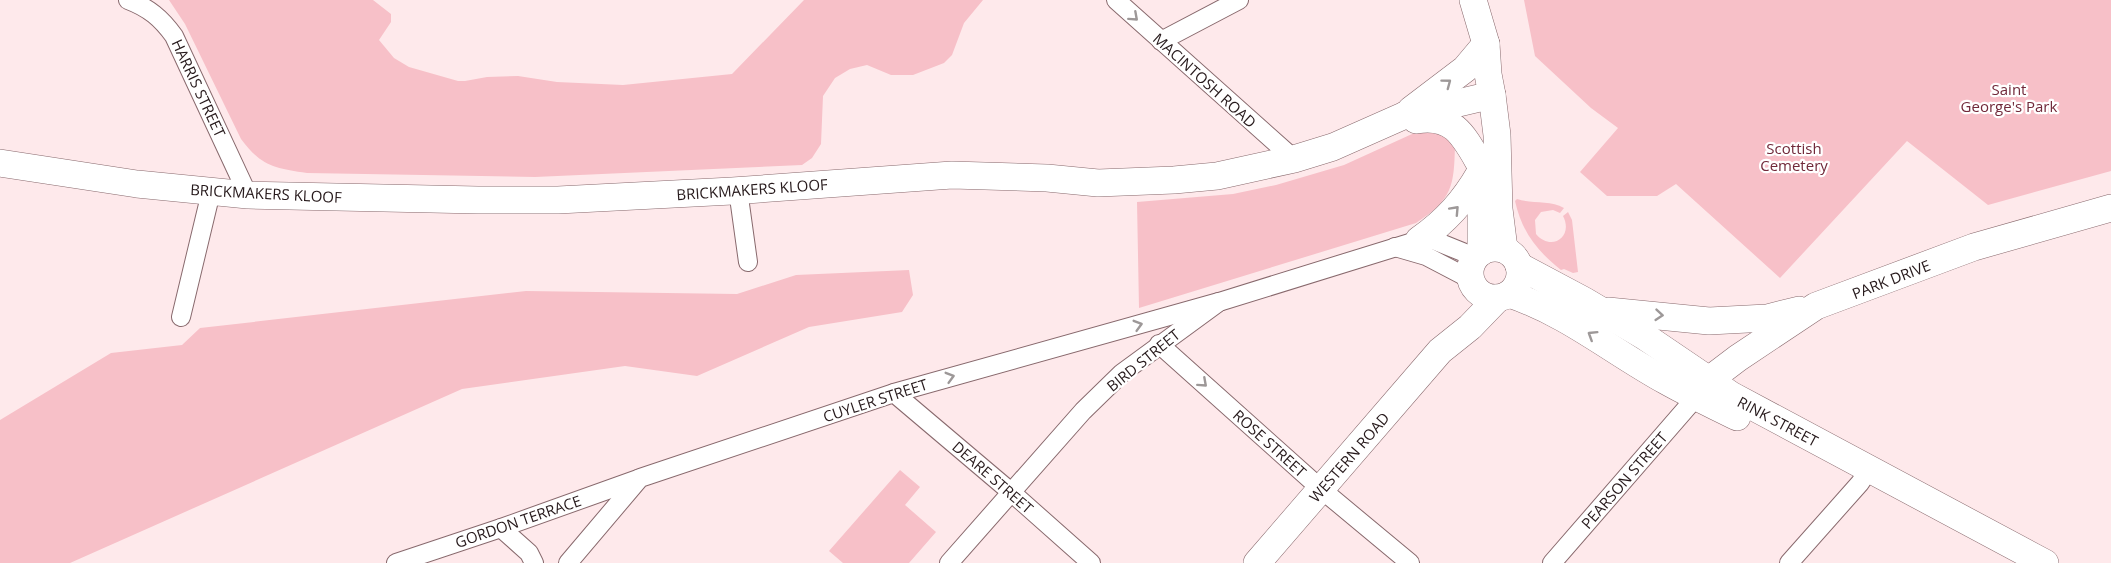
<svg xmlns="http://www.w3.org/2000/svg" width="2111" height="563" viewBox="0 0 2111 563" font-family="'Open Sans',sans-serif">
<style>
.green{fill:#f7c0c8}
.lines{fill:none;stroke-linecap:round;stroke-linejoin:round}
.street-casing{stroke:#88696d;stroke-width:20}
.secondary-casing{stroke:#88696d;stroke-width:28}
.street{stroke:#fff;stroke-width:18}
.secondary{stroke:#fff;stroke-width:27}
.oneway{stroke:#9d9898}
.labels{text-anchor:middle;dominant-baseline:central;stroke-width:4.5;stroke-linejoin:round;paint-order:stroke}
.street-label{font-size:15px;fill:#26191b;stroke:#fff}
.park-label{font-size:15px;fill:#71293a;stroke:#fff}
</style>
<rect width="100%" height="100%" fill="#fee9eb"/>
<g class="green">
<path d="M 169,0 L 373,0 L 391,14 L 391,22 L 379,40 L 394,58 L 409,67 L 458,81 L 465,81 L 487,77 L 518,76 L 557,82 L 623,85 L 732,74 L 804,0 L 983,0 L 964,23 L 952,55 L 944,63 L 913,75 L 891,75 L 867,65 L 850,69 L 835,78 L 823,96 L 821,144 L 812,158 L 802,165 L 535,177 L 307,173 C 274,168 261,166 241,139 L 185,24 Z"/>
<path d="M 1524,0 L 2111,0 L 2111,171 L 1988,205 L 1907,141 L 1780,278 L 1676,184 L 1657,196 L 1607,196 L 1580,172 L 1618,128 L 1591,108 L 1535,56 Z"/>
<path d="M 1423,129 L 1433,129 L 1455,144 C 1454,186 1453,199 1416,223 L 1139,308 L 1137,202 L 1233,194 L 1276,185 L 1344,165 Z"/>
<path d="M 1517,199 C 1532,204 1550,200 1564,208 L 1560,213 L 1553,210 L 1541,212 L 1535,220 L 1536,234 C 1551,252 1574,237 1563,216 L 1568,212 L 1572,220 L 1578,272 L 1573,273 L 1564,269 L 1561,270 C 1537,251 1522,232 1515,201 Z"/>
<path d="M 909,270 L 913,295 L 902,312 L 809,327 L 697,376 L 625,366 L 462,389 L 70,563 L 0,563 L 0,420 L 111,353 L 182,345 L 200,328 L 526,291 L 737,294 L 796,275 Z"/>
<path d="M 900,470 L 920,487 L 905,505 L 936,532 L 909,563 L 843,563 L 829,551 Z"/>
</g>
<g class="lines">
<defs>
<g id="street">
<path d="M 128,0 C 149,8 161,18 174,36 L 248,195"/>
<path d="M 1116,0 L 1294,159"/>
<path d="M 1161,41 L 1239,0"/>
<path d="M 738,190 L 748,262"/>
<path d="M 1395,247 L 1426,256 L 1470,279"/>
<path d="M 181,317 L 211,192"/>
<path d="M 1159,344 L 1321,489 L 1410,563"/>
<path d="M 894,393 L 1011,492 L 1091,563"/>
<path d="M 501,528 L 529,553 L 534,563"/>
<path d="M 396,563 L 501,528 L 638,479"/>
<path d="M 568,563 L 640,478 L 894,393 L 1219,302"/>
<path d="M 949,563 L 1083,411 L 1122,373 L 1219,302 L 1419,240 L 1433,240 L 1475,257"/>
<path d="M 1552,563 L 1697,396"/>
<path d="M 1789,563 L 1860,483 L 1870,468"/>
</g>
<g id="secondary">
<path d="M 1473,0 L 1486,44 L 1488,74 L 1492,95 L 1497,135 L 1499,209 L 1504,249"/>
<path d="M 1411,110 L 1465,69 L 1486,44"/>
<path d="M 1416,120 C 1454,113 1465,138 1481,166"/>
<path d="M 0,163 L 137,184 L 248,195 L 478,200 L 558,200 L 732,191 L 952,175 L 1047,178 L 1098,183 L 1174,180 L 1217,176 L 1294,159 L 1333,147 L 1403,116 L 1492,95"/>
<path d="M 1481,186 L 1481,252"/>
<path d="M 1419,240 C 1446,221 1464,201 1480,173"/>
<circle cx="1495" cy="273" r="25"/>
<path d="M 1519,266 L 1583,300 L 1644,336 L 1731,395 L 2045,563"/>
<path d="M 1509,294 C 1567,313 1613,352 1666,381 C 1689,394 1713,405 1737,417"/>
<path d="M 1608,311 L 1709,321 L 1767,318 L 1799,310"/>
<path d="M 1699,393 L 1709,380 L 1738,358 L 1816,306 L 1974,247 L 2111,208"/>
<path d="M 1257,563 L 1440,351 L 1470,327 L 1498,298"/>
</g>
</defs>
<use href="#street" class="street-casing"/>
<use href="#secondary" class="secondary-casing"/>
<use href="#street" class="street"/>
<use href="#secondary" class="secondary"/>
</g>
<defs><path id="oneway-chevron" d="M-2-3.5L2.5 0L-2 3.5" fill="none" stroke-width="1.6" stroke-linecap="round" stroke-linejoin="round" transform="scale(1.5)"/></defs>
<g class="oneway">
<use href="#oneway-chevron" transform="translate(1134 17) rotate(42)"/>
<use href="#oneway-chevron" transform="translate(1447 83) rotate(-37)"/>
<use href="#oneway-chevron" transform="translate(1455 210) rotate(-47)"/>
<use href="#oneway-chevron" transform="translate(1659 315) rotate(5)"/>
<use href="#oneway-chevron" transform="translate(1138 325) rotate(-16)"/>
<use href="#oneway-chevron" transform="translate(1592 335) rotate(-148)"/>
<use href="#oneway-chevron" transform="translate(950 377) rotate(-16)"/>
<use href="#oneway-chevron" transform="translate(1203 383) rotate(42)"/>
</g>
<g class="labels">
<g class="street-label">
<text transform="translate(1205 80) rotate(42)">MACINTOSH ROAD</text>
<text transform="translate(199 88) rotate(65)">HARRIS STREET</text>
<text transform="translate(752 189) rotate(-4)">BRICKMAKERS KLOOF</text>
<text transform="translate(266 193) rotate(3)">BRICKMAKERS KLOOF</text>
<text transform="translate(1891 279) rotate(-21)">PARK DRIVE</text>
<text transform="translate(1143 360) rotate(-39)">BIRD STREET</text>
<text transform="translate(875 400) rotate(-18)">CUYLER STREET</text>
<text transform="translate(1778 421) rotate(28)">RINK STREET</text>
<text transform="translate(1270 443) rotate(42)">ROSE STREET</text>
<text transform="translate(1349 457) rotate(-49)">WESTERN ROAD</text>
<text transform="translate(993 477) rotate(41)">DEARE STREET</text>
<text transform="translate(1624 480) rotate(-49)">PEARSON STREET</text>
<text transform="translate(518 521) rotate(-19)">GORDON TERRACE</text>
</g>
<g class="park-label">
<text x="2009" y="89">Saint<tspan x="2009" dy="17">George's Park</tspan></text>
<text x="1794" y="148">Scottish<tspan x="1794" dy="17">Cemetery</tspan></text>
</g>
</g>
</svg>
